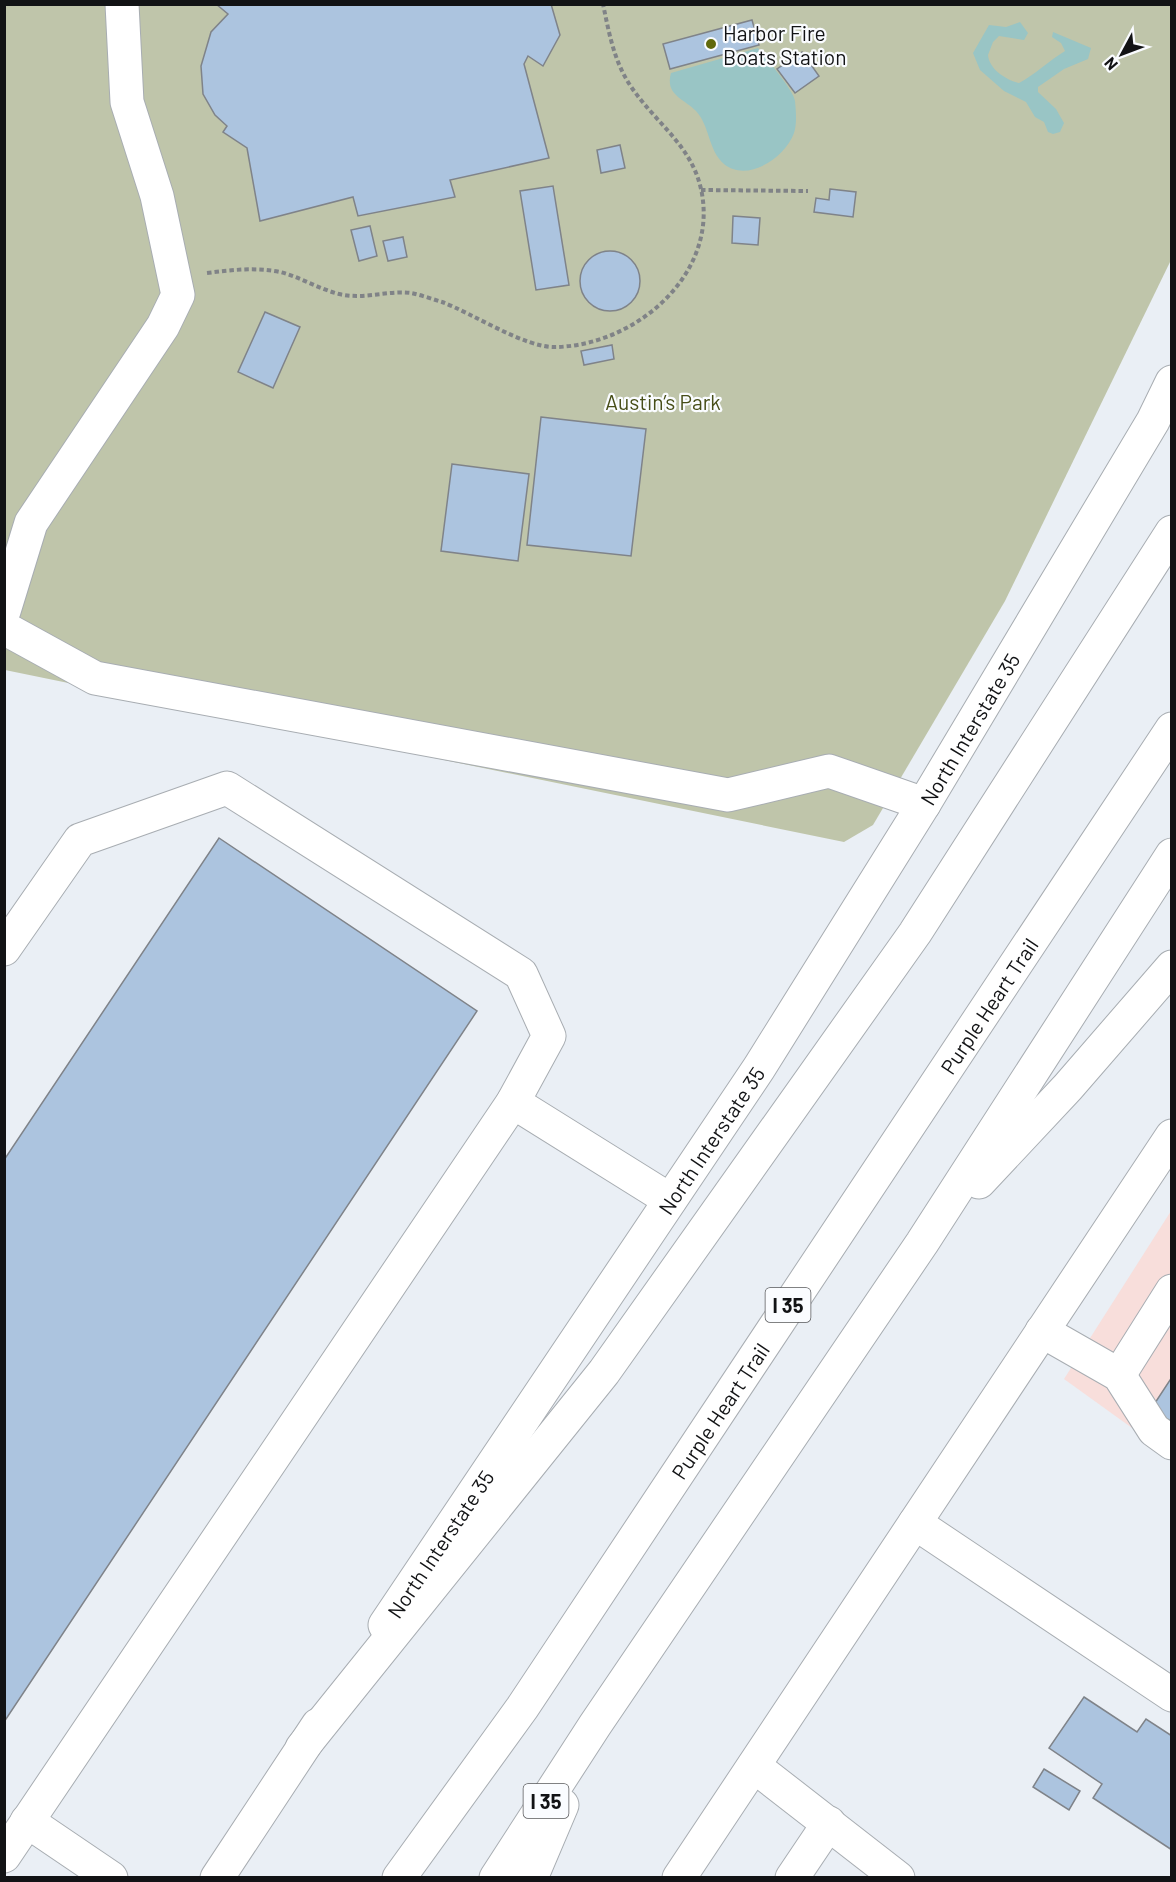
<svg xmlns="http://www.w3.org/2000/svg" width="1176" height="1882" viewBox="0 0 1176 1882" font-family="Barlow,sans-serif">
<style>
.commercial{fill:#f8dedb}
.green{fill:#bfc5aa}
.water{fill:#99c5c5}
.building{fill:#acc4df;stroke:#7f8389;stroke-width:1.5}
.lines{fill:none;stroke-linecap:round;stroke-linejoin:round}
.minor-casing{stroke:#a8adb2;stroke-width:35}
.major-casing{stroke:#a8adb2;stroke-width:35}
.highway-casing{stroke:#a8adb2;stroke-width:35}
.path{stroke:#808387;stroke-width:4;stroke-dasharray:4.5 3;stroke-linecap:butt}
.minor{stroke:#fff;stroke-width:33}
.major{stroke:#fff;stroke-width:33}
.highway{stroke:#fff;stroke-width:33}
.poi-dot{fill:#61690c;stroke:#fafcff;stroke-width:2}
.labels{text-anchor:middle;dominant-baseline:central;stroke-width:4.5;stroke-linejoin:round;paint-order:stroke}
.shield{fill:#fafcff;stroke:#58595b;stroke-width:1.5}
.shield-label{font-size:20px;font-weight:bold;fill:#121315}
.poi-label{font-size:21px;fill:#121315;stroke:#fafcff;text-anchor:start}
.park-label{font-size:21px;fill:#474e18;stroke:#fafcff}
.street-label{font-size:21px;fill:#121315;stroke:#fafcff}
</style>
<rect width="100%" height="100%" fill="#eaeff5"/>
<path class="commercial" d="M 1171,1211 L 1171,1456 L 1064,1379 Z"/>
<path class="green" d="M 4,5 L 1171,5 L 1171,260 L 1005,601 L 873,825 L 844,842 L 5,670 Z"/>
<g class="water">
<path d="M 1020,22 L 1028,33 L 1024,40 L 999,36 L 993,42 L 988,55 C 989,69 1006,80 1019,83 C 1033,76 1050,60 1065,51 L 1061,43 L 1052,37 L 1053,32 L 1091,48 L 1088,59 L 1064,69 L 1038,87 L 1038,92 L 1056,109 L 1064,123 L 1060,132 L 1053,134 L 1048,132 L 1044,122 L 1035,117 L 1026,102 L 1004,91 L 980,70 L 973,53 L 989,25 L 1006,27 Z"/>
<path d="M 758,48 C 767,60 793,89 795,101 C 796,111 797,124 794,133 C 785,158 747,183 724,164 C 708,150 710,126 696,111 C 683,98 665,95 671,73 Z"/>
</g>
<g class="building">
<path d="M 551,4 L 560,35 L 543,66 L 528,56 L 524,64 L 549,158 L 450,180 L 455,197 L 358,216 L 353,197 L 260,221 L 247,148 L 223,132 L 227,126 L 215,115 L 203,94 L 201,66 L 211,32 L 228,14 L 216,4 Z"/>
<path d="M 752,20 L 759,45 L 670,69 L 663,44 Z"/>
<path d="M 802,52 L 819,76 L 795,93 L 777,69 Z"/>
<path d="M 620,145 L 625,168 L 601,173 L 597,150 Z"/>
<path d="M 553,186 L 569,285 L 536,290 L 520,191 Z"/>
<path d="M 830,189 L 856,192 L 853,217 L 814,212 L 816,198 L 829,200 Z"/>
<path d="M 733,216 L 760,218 L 758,245 L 732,243 Z"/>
<path d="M 370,226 L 377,256 L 359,261 L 351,230 Z"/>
<path d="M 403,237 L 407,257 L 388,261 L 383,241 Z"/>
<circle cx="610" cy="281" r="30"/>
<path d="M 265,312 L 300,327 L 273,388 L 238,372 Z"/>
<path d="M 612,345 L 614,359 L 584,365 L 581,351 Z"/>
<path d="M 541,417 L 646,429 L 631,556 L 527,545 Z"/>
<path d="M 452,464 L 529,474 L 518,561 L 441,551 Z"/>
<path d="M 219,838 L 477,1011 L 4,1722 L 4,1160 Z"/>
<path d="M 1172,1377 L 1172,1422 L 1151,1409 Z"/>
<path d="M 1084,1697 L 1137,1732 L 1146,1719 L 1172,1736 L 1172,1850 L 1093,1798 L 1102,1784 L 1049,1748 Z"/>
<path d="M 1044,1769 L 1080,1791 L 1069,1810 L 1033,1787 Z"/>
</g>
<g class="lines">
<defs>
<g id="minor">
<path d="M 4,611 L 31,523 L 163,326 L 178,295 L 157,196 L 127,102 L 122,4"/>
<path d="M 4,628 L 95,678 L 728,795 L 829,771 L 924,804"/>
<path d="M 4,949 L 80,840 L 227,788 L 521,974 L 549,1036 L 513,1102 L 4,1856"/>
<path d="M 513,1102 L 670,1200"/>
<path d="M 1042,1331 L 1119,1375 L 1154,1430 L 1172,1443"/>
<path d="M 1119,1375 L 1172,1291"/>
<path d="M 915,1523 L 1172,1695"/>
<path d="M 754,1766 L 898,1878"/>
<path d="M 27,1821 L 111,1878"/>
<path d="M 792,1878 L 829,1823"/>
</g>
<g id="major">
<path id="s1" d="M 385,1625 L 759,1068 L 924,804 L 1153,421 L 1172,382"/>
<path d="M 217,1878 L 318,1725"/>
<path d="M 679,1878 L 1172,1136"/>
</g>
<g id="highway">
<path d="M 979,1182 L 1068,1087 L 1172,967"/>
<path d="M 302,1748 L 604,1372 L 915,933 L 1172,532"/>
<path id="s2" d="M 399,1878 L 522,1708 L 1172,729"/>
<path d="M 496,1878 L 595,1725 L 922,1243 L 1172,855"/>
<path d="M 531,1878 L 562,1805"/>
</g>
</defs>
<use href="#minor" class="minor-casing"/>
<use href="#major" class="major-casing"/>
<use href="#highway" class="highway-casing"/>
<g class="path">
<path d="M 701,190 L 808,191"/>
<path d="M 207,273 C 232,270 255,267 280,272 C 300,277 319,289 339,294 C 364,300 388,290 411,293 C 421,295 432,299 442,302 C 472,313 525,348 555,347 C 635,346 720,274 701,189 C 691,144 654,122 630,85 C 614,61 609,33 603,4"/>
</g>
<use href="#minor" class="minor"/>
<use href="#major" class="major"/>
<use href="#highway" class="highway"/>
</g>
<circle class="poi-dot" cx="711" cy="44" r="6"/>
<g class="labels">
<g class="shield">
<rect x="765.5" y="1288" width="45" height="34" rx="4.5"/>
<rect x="523.5" y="1784" width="45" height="34" rx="4.5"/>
</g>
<g class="shield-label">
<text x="788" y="1305">I 35</text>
<text x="546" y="1801">I 35</text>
</g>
<g class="poi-label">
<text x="723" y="32">Harbor Fire<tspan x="723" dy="24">Boats Station</tspan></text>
</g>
<g class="park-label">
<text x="663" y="401">Austin’s Park</text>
</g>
<g class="street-label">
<text stroke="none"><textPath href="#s1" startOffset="1070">North Interstate 35</textPath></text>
<text stroke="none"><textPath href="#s2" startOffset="1053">Purple Heart Trail</textPath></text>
<text stroke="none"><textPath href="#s1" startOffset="584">North Interstate 35</textPath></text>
<text stroke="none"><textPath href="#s2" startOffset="567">Purple Heart Trail</textPath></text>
<text stroke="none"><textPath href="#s1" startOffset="98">North Interstate 35</textPath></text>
</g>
</g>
<rect width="1176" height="1882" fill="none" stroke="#121315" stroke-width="12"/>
<g transform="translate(1122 54) rotate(229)" stroke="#fafcff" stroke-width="4.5" paint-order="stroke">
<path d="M0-4.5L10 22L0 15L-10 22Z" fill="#121315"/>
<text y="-9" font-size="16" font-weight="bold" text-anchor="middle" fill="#121315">N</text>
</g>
</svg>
